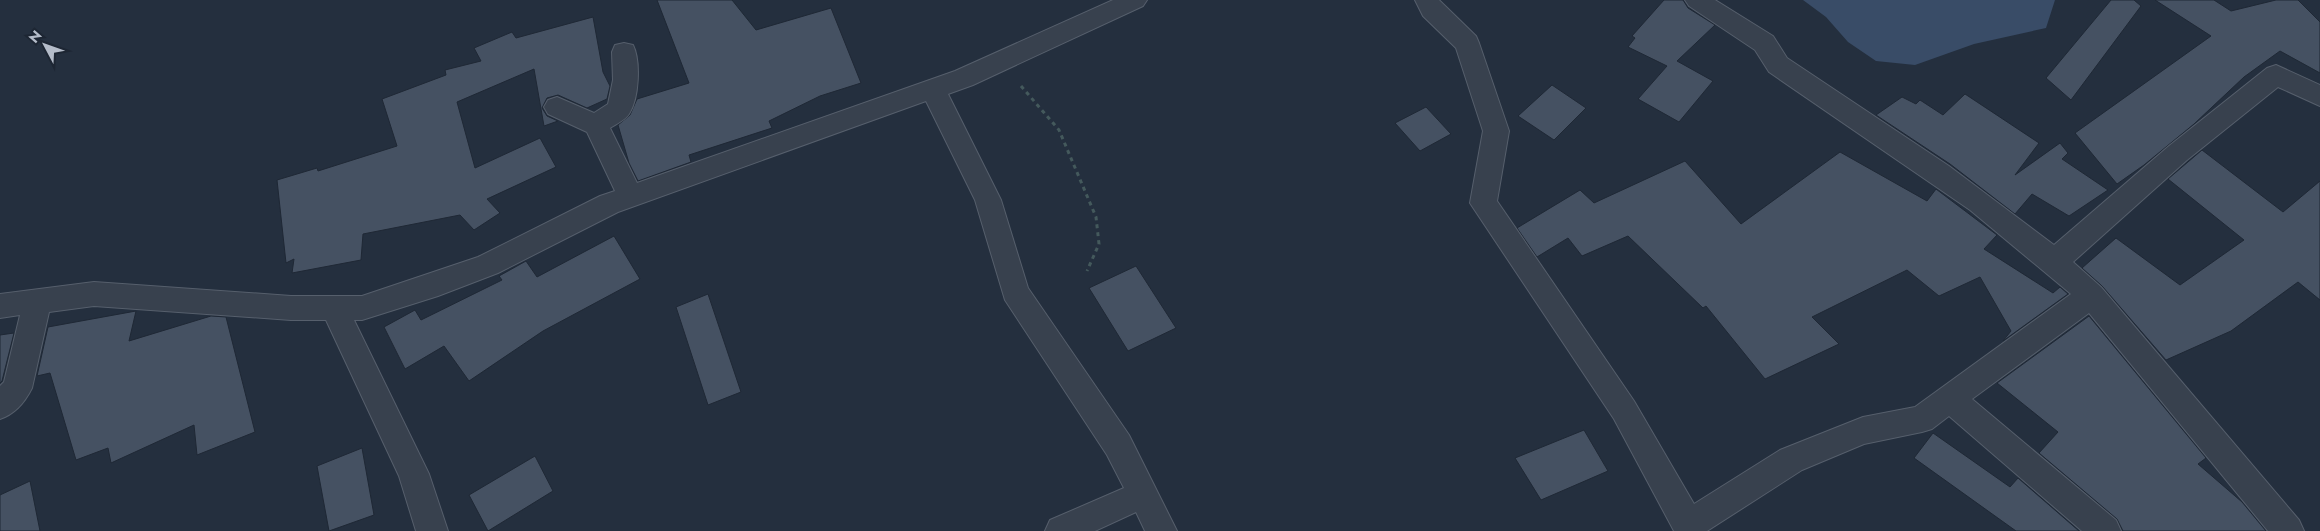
<svg xmlns="http://www.w3.org/2000/svg" width="2320" height="531" viewBox="0 0 2320 531" font-family="Jost,sans-serif">
<style>
.water{fill:#394c67}
.building{fill:#455162;stroke:#1f2835}
.lines{fill:none;stroke-linecap:round;stroke-linejoin:round}
.minor-casing{stroke:#565f6c;stroke-width:2}
.path{stroke:#44595c;stroke-width:3;stroke-dasharray:4 4;stroke-linecap:butt}
.minor{fill:#38414e;fill-rule:evenodd}
</style>
<rect width="100%" height="100%" fill="#242f3e"/>
<path class="water" d="M 1803,0 L 2055,0 L 2046,28 L 1974,44 L 1915,65 L 1876,61 L 1848,42 L 1826,17 Z"/>
<g class="building">
<path d="M 657,0 L 732,0 L 756,30 L 831,8 L 861,83 L 820,96 L 769,121 L 772,128 L 689,155 L 691,162 L 638,181 L 629,163 L 618,125 L 630,115 L 637,99 L 689,83 Z"/>
<path d="M 1664,0 L 1683,0 L 1688,8 L 1715,25 L 1677,61 L 1713,81 L 1679,122 L 1638,99 L 1667,66 L 1628,47 L 1635,38 L 1632,36 Z"/>
<path d="M 2111,0 L 2134,0 L 2141,6 L 2071,100 L 2046,78 Z"/>
<path d="M 2155,0 L 2214,0 L 2231,11 L 2276,0 L 2298,0 L 2320,22 L 2320,73 L 2280,51 L 2244,77 L 2194,124 L 2144,165 L 2117,184 L 2075,133 L 2211,36 Z"/>
<path d="M 593,17 L 603,72 L 610,86 L 607,99 L 587,108 L 558,95 L 547,98 L 542,108 L 547,116 L 558,121 L 544,126 L 534,69 L 457,102 L 475,168 L 540,138 L 556,167 L 487,199 L 500,213 L 474,230 L 460,215 L 363,234 L 361,260 L 292,273 L 294,259 L 286,263 L 277,180 L 317,168 L 318,171 L 397,146 L 382,99 L 446,75 L 445,70 L 481,61 L 474,48 L 512,32 L 516,38 Z"/>
<path d="M 1552,85 L 1586,108 L 1554,140 L 1518,116 Z"/>
<path d="M 1965,94 L 2039,143 L 2015,175 L 2060,143 L 2068,153 L 2062,159 L 2108,190 L 2069,216 L 2032,194 L 2015,214 L 1950,164 L 1876,115 L 1902,97 L 1916,104 L 1920,100 L 1943,115 Z"/>
<path d="M 1426,107 L 1451,134 L 1420,151 L 1395,123 Z"/>
<path d="M 2202,150 L 2283,212 L 2320,181 L 2320,300 L 2298,282 L 2231,331 L 2166,360 L 2102,286 L 2082,268 L 2116,238 L 2180,285 L 2244,240 L 2168,179 Z"/>
<path d="M 1840,152 L 1927,201 L 1936,189 L 1997,235 L 1984,249 L 2053,293 L 2060,287 L 2068,294 L 2003,341 L 2011,331 L 1980,277 L 1939,296 L 1907,270 L 1812,317 L 1839,344 L 1765,379 L 1706,306 L 1703,308 L 1628,236 L 1582,256 L 1568,238 L 1537,257 L 1517,228 L 1580,190 L 1594,203 L 1685,161 L 1741,224 Z"/>
<path d="M 614,236 L 640,279 L 543,331 L 469,381 L 444,346 L 405,369 L 384,327 L 415,310 L 421,320 L 502,280 L 499,276 L 526,261 L 537,277 Z"/>
<path d="M 1136,266 L 1176,328 L 1128,351 L 1089,288 Z"/>
<path d="M 708,294 L 741,392 L 708,405 L 676,307 Z"/>
<path d="M 136,311 L 129,341 L 211,316 L 226,317 L 255,432 L 197,455 L 194,425 L 111,463 L 108,448 L 76,460 L 50,373 L 37,376 L 48,327 Z"/>
<path d="M 2089,316 L 2206,458 L 2198,464 L 2242,502 L 2266,531 L 2123,531 L 2117,519 L 2039,453 L 2058,432 L 1997,383 Z"/>
<path d="M 14,333 L 2,381 L 0,383 L 0,335 Z"/>
<path d="M 1584,430 L 1608,471 L 1541,500 L 1515,458 Z"/>
<path d="M 1933,433 L 2010,487 L 2018,478 L 2079,531 L 2016,531 L 1914,458 Z"/>
<path d="M 362,448 L 374,515 L 329,531 L 317,466 Z"/>
<path d="M 535,456 L 553,491 L 488,531 L 469,495 Z"/>
<path d="M 30,481 L 40,531 L 0,531 L 0,495 Z"/>
</g>
<g class="lines">
<defs>
<g id="minor">
<path d="M 1113,0 L 1147,0 L 1143,6 L 973,85 L 948,94 L 1001,200 L 1028,288 L 1129,435 L 1177,531 L 1145,531 L 1136,512 L 1095,531 L 1045,531 L 1050,520 L 1124,488 L 1107,455 L 1005,300 L 975,200 L 926,101 L 618,212 L 498,273 L 438,296 L 362,320 L 354,320 L 429,474 L 448,531 L 416,531 L 399,476 L 326,320 L 291,320 L 94,306 L 49,312 L 32,388 C 25,402 15,414 0,419 L 0,386 L 4,382 L 20,315 L 0,318 L 0,294 L 94,282 L 291,296 L 362,296 L 478,257 L 600,196 L 615,191 L 587,132 L 548,114 L 544,107 L 548,100 L 557,97 L 594,113 L 608,104 L 613,80 L 612,52 L 615,45 L 624,43 L 633,45 C 641,61 639,99 629,114 C 625,120 616,124 610,128 L 637,183 L 955,71 Z"/>
<path d="M 1415,0 L 1439,0 L 1476,36 L 1479,43 L 1509,131 L 1497,201 L 1634,401 L 1694,504 L 1780,450 L 1863,417 L 1915,407 L 2071,294 L 1970,210 L 1769,72 L 1755,50 L 1689,6 L 1685,0 L 1715,0 L 1773,36 L 1787,58 L 1949,166 L 2054,245 L 2169,146 L 2267,68 L 2276,65 L 2320,85 L 2320,106 L 2278,87 L 2187,160 L 2073,262 L 2101,287 L 2299,520 L 2304,531 L 2268,531 L 2089,313 L 1972,399 L 2116,520 L 2121,531 L 2082,531 L 1949,416 L 1932,429 L 1922,432 L 1864,444 L 1802,470 L 1707,531 L 1674,531 L 1614,419 L 1470,203 L 1483,131 L 1456,48 L 1423,16 Z"/>
</g>
</defs>
<use href="#minor" class="minor-casing"/>
<path class="path" d="M 1021,86 L 1059,130 L 1096,217 L 1099,244 L 1087,271"/>
<use href="#minor" class="minor"/>
</g>
<g transform="translate(45 45) rotate(311)" stroke="#1d2633" stroke-width="4" paint-order="stroke">
<path d="M0-4L9 19L0 12L-9 19Z" fill="#b4bcc9"/>
<text y="-8" font-size="14" font-weight="bold" text-anchor="middle" fill="#b4bcc9">N</text>
</g>
</svg>
